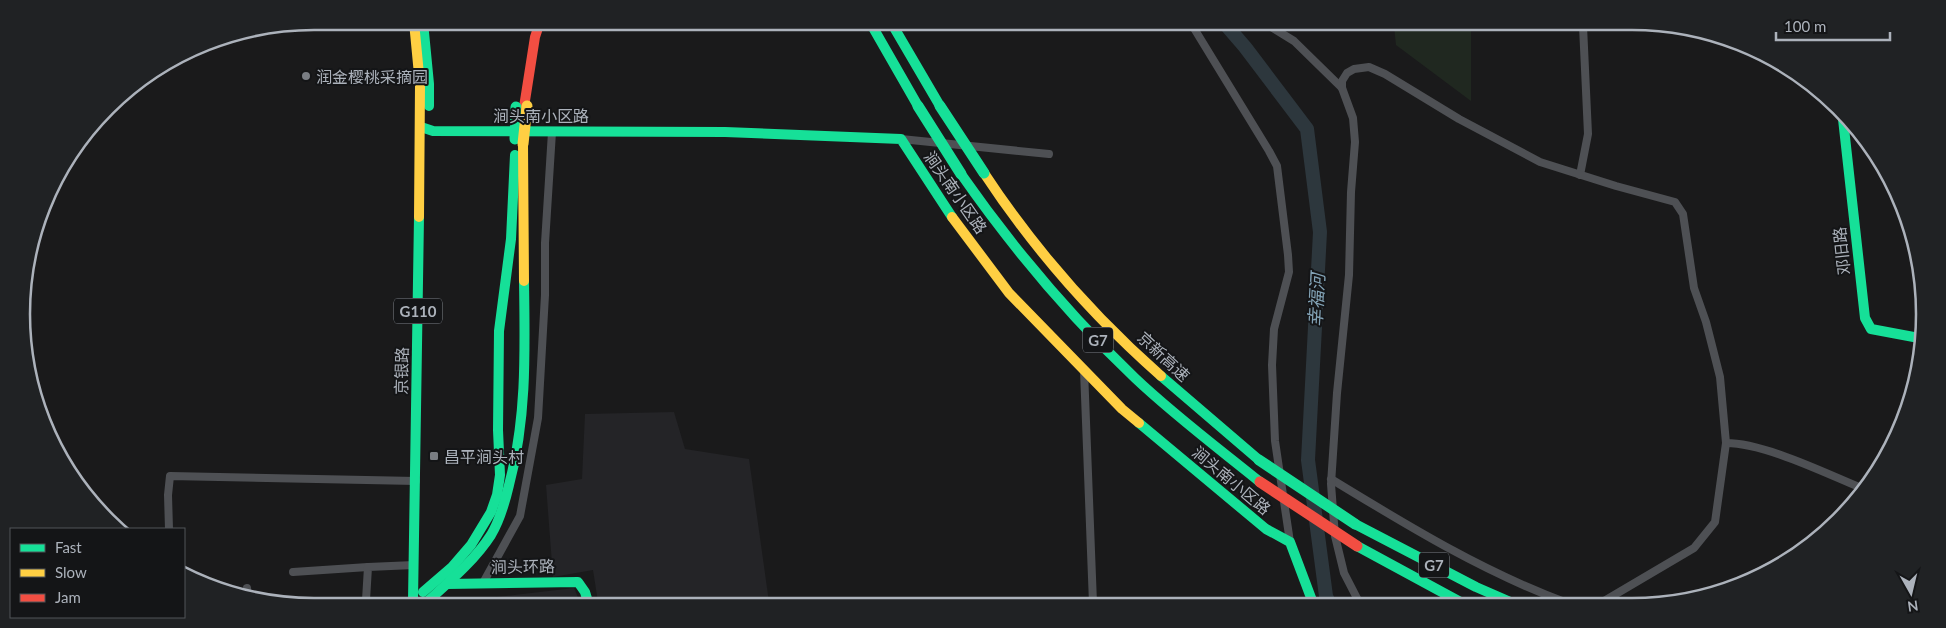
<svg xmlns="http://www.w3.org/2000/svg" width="1946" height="628" viewBox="0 0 1946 628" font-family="Lato,'Noto Sans SC',sans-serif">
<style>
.built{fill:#242427}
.green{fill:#202820}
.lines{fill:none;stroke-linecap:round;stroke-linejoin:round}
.river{stroke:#2d373d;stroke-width:14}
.street{stroke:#4e5054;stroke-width:8}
.fast{stroke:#16e098;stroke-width:10}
.slow{stroke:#ffcf43;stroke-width:10}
.jam{stroke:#f24e42;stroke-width:10}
.fast-bridge{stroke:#16e098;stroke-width:11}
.slow-bridge{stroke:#ffcf43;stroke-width:11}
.jam-bridge{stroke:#f24e42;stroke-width:11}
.poi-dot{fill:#797d83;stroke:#141517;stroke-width:2}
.labels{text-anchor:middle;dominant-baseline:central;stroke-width:4;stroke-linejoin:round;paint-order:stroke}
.shield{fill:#141517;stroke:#7e838a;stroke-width:1}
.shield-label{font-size:15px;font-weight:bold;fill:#acb2bb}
.poi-label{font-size:16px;fill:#acb2bb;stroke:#141517;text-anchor:start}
.street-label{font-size:16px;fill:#acb2bb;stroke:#141517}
.water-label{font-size:18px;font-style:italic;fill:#83a3b6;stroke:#141517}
.rim{fill:none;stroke:#acb2bb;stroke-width:2.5}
</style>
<rect width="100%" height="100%" fill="#1a1a1b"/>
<g class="built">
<path d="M 674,412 L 685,449 L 749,459 L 769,602 L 598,602 L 593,570 L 553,577 L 546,485 L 582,479 L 585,414 Z"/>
<path d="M 574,588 L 580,602 L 480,602 L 479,599 Z"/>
</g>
<path class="green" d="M 1394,26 L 1471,26 L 1471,101 L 1396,45 Z"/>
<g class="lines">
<path class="river" d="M 1226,25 L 1245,47 L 1307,129 L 1320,232 L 1308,460 L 1326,596 L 1329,603"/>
<g class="street">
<path d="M 1192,25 L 1269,151 L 1277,166 L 1288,255 L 1289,272 L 1274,329 L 1272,365 L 1275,441 L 1290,542"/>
<path d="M 1268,25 L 1294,41 L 1342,88"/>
<path d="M 901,139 L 1049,154"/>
<path d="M 1580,175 L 1588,134 L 1583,26"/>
<path d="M 1084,370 L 1093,603"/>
<path d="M 1331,479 C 1408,526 1485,573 1570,604"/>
<path d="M 169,529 L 168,495 L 170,476 L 416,481"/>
<path d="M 293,572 L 368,567"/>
<path d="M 483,583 L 520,516 L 538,418 L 545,295 L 545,243 L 552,132"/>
<path d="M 247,588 L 248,598"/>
<path d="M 369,601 L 366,600 L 368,567 L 414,565"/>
<path d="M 1360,604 L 1344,573 L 1335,536 L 1331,484 L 1337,393 L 1349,275 L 1351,192 L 1355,142 L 1353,118 L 1342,88 L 1342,81 L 1347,73 L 1354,69 L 1369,67 L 1385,74 L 1459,119 L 1540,162 L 1616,186 L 1675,202 L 1683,214 L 1694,288 L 1706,322 L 1720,377 L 1726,443 C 1765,443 1827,474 1864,489"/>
<path d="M 1599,604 L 1694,548 L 1715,522 L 1726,443"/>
</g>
<g class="fast">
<path d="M 423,22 L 429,84 L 429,106"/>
<path d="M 871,24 L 918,106"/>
<path d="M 892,24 L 940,106"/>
<path d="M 1843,119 L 1865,318 L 1871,329 L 1919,338"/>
<path d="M 421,127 L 433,131 L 725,132 L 901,139 L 952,217"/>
<path d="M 961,174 C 1012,247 1070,316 1135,378 C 1174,415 1218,448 1260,482"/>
<path d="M 1161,376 L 1259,460"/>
<path d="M 1139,423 L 1266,529 L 1290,542 L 1313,603"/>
<path d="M 1355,524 L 1476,587 L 1515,604"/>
<path d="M 1357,546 L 1464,604"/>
<path d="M 447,584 L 578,582 L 585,592 L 588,602"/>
<path d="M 423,592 L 452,567 L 471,545 L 491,512 L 497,495 L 500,475 L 498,430 L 499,331 L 511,239 L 515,155"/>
<path d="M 413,601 L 419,217"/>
<path d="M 428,601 C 449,582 475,560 491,535 C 500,520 505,502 509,485 C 527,418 525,350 524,281"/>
</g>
<g class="slow">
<path d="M 414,22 L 420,85 L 419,217"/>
<path d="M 523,144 L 524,281"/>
<path d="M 984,173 C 1034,249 1093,316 1161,376"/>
<path d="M 952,217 L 1009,293 L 1122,409 L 1139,423"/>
</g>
<path class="jam" d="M 524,107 L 535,37 L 540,22"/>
<g class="fast-bridge">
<path d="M 918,106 L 961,174"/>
<path d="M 940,106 L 984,173"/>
<path d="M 515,139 L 516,107"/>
<path d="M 1259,460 L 1355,524"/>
</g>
<path class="slow-bridge" d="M 523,144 L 527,106"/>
<path class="jam-bridge" d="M 1260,482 L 1357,546"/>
</g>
<g class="poi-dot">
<circle cx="306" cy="76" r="5"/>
<rect x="429" y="451" width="10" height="10" rx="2.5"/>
</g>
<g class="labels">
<g class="shield">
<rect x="394" y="298.5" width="48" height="25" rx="4"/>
<rect x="1083" y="327.5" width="30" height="25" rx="4"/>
<rect x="1419" y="552.5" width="30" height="25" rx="4"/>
</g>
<g class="shield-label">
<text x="418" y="311">G110</text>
<text x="1098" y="340">G7</text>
<text x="1434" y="565">G7</text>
</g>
<g class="poi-label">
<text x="316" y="76">润金樱桃采摘园</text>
<text x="444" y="456">昌平涧头村</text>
</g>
<g class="street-label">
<text x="541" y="115">涧头南小区路</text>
<text transform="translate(956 192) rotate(55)">涧头南小区路</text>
<text transform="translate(1841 251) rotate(-96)">邓旧路</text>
<text transform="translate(1164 356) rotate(43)">京新高速</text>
<text transform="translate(401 371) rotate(-89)">京银路</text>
<text transform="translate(1232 480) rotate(40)">涧头南小区路</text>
<text transform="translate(523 566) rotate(-1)">涧头环路</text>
</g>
<g class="water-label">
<text transform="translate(1316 300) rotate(-87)">幸福河</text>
</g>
</g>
<path d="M0 0H1946V628H0ZM314 30H1632A284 284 0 0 1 1916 314V314A284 284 0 0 1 1632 598H314A284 284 0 0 1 30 314V314A284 284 0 0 1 314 30Z" fill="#202224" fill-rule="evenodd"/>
<path class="rim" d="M314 30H1632A284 284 0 0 1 1916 314V314A284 284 0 0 1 1632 598H314A284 284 0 0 1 30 314V314A284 284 0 0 1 314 30Z"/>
<rect x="10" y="528" width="175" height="90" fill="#141517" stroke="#515459"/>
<rect x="20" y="544" width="25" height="8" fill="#16e098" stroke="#515459"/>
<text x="55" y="553" font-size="15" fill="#acb2bb">Fast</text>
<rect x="20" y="569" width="25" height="8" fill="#ffcf43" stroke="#515459"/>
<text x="55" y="578" font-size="15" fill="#acb2bb">Slow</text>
<rect x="20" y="594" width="25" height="8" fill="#f24e42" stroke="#515459"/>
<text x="55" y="603" font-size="15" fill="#acb2bb">Jam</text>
<g transform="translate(1911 593) rotate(172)" stroke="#141517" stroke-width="4" paint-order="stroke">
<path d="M0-4L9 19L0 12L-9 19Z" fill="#acb2bb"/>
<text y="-8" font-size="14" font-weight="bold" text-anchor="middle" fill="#acb2bb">N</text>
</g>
<path d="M1776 32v8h114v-8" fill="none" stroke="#acb2bb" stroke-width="2.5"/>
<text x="1784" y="32" font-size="15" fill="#acb2bb" stroke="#141517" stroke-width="4" paint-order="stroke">100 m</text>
</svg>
